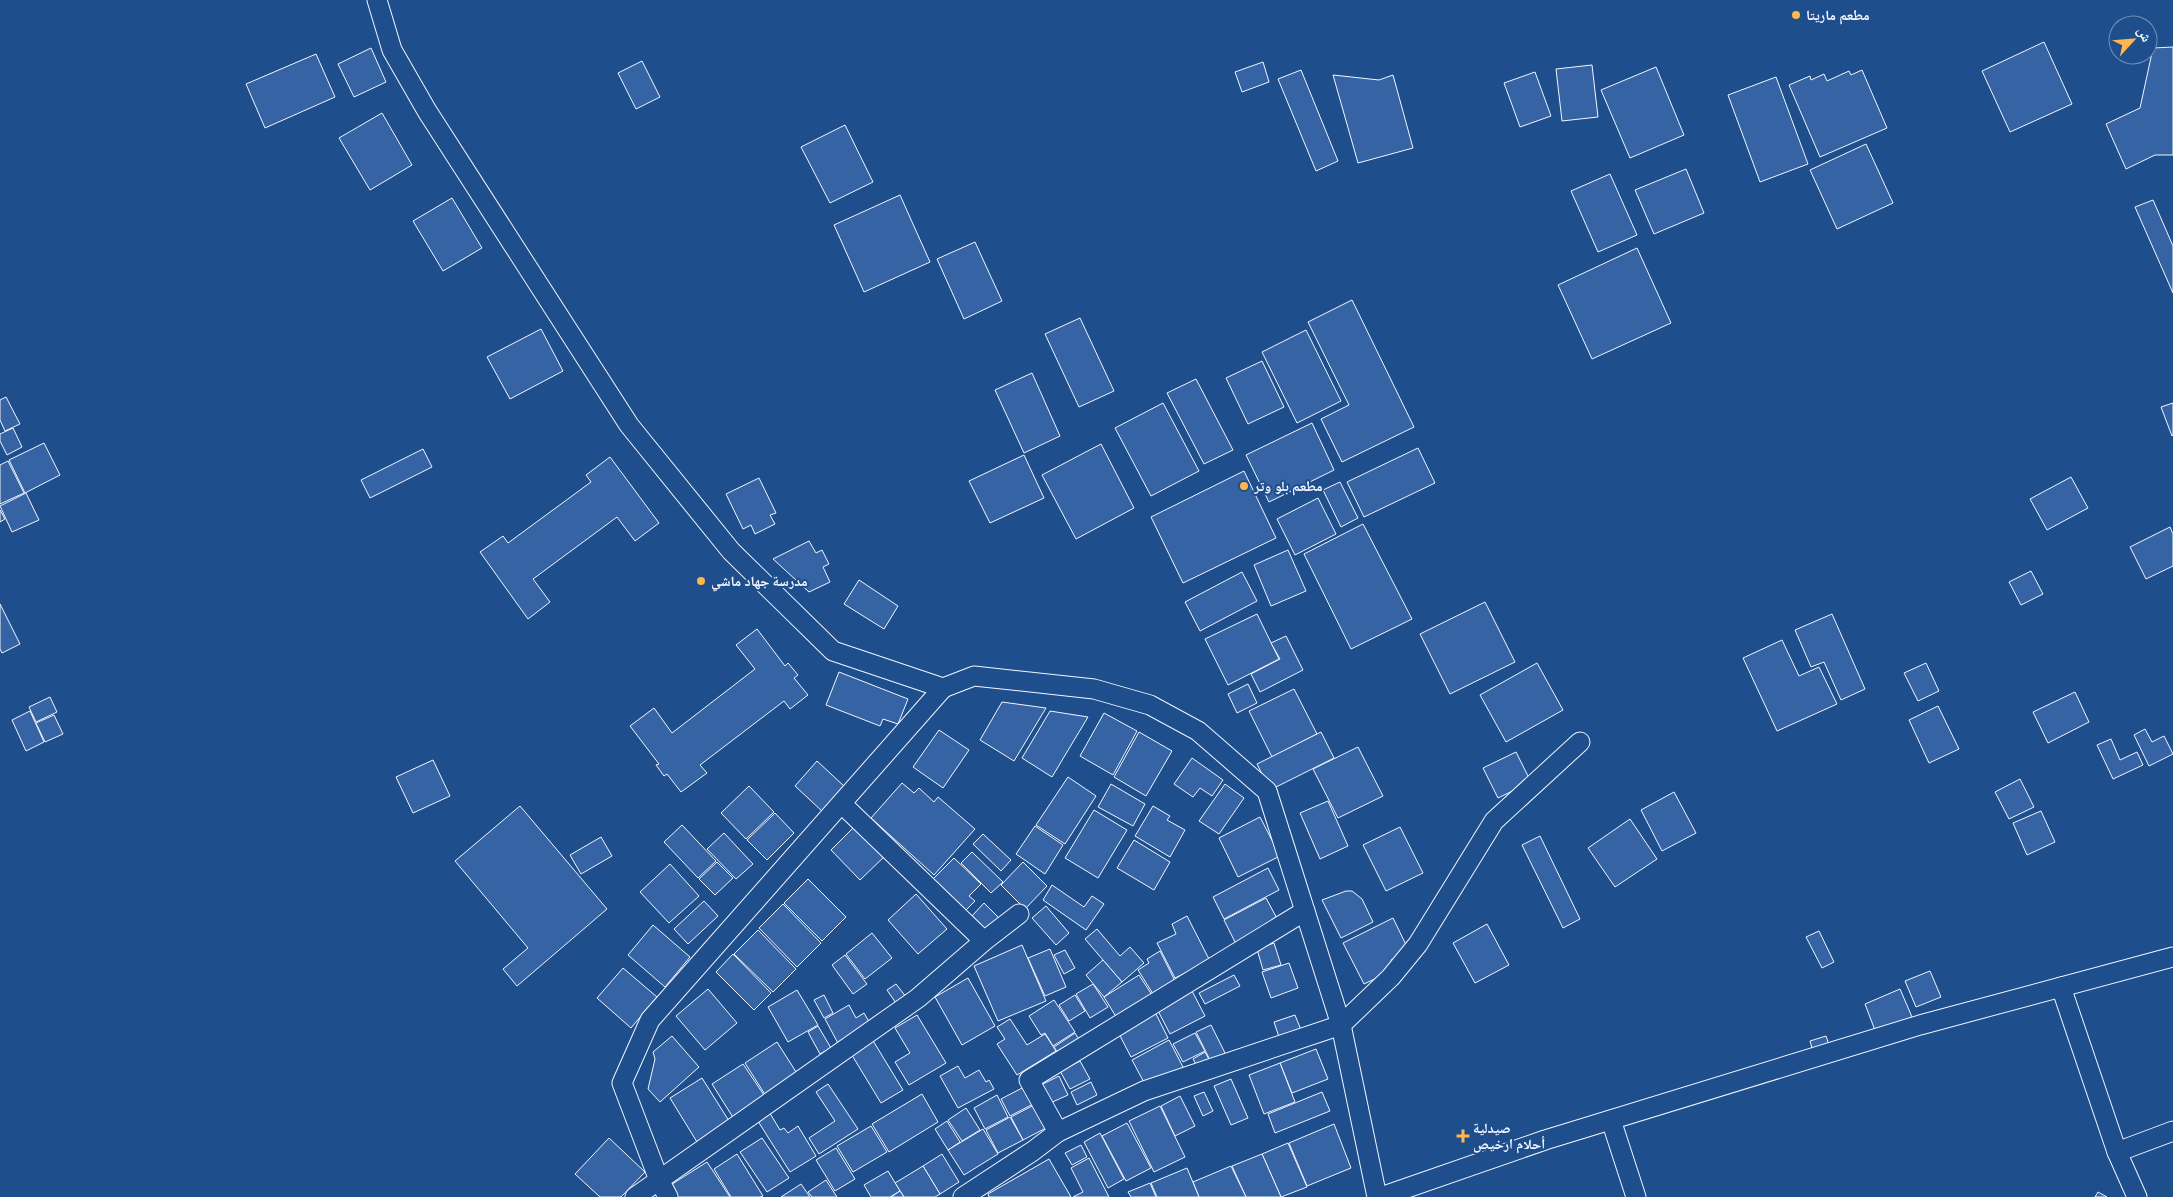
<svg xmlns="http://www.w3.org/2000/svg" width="2173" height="1197" viewBox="0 0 2173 1197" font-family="Raleway,'Noto Naskh Arabic',sans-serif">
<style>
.building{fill:#3563a3;stroke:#f2f6ff}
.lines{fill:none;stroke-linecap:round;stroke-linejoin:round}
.minor-casing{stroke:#f2f6ff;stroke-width:21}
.minor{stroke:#1f4e8c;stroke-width:19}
.poi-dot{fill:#ffb74d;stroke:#1f4e8c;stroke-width:2}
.labels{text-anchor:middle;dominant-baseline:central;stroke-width:4;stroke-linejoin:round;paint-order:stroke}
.poi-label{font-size:14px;font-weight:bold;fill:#f2f6ff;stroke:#1f4e8c;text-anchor:start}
</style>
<rect width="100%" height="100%" fill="#1f4e8c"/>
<g class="building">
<path d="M 2044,42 L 2072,104 L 2010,132 L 1982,71 Z"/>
<path d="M 2173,47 L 2173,155 L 2155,155 L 2126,169 L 2106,124 L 2140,108 L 2153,48 Z"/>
<path d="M 371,48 L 386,82 L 354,97 L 338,64 Z"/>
<path d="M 316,54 L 335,97 L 265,128 L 246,84 Z"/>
<path d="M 642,61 L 660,97 L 636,109 L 618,73 Z"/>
<path d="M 1263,62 L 1269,82 L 1242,92 L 1235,72 Z"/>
<path d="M 1592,65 L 1598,117 L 1562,121 L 1556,69 Z"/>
<path d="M 1656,67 L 1684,135 L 1630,158 L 1601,90 Z"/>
<path d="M 1301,70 L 1338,161 L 1316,171 L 1278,79 Z"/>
<path d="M 1862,70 L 1887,128 L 1820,157 L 1789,85 L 1810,76 L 1811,80 L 1824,74 L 1827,81 L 1849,71 L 1851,75 Z"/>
<path d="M 1535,72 L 1551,116 L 1520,127 L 1504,83 Z"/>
<path d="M 1333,75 L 1379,80 L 1393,75 L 1413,148 L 1358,163 Z"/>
<path d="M 1776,77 L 1808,164 L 1760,182 L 1728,95 Z"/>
<path d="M 382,113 L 412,165 L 370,190 L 339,138 Z"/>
<path d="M 845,125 L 873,182 L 830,203 L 801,147 Z"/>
<path d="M 1866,144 L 1893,203 L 1837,229 L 1810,170 Z"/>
<path d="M 1686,169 L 1704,213 L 1654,234 L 1635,190 Z"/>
<path d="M 1610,174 L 1637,235 L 1598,252 L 1571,191 Z"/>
<path d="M 900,195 L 930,262 L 864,292 L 834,225 Z"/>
<path d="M 452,198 L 482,248 L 443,271 L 413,221 Z"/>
<path d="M 2153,200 L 2173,246 L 2173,293 L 2135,207 Z"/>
<path d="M 975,242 L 1002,301 L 964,319 L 937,259 Z"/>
<path d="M 1637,248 L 1671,323 L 1592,359 L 1558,285 Z"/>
<path d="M 1352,300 L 1414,427 L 1342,462 L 1321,419 L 1349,405 L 1308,322 Z"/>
<path d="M 1080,318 L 1114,391 L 1079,407 L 1045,334 Z"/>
<path d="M 541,329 L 563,371 L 510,399 L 487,357 Z"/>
<path d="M 1306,330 L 1341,401 L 1297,423 L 1262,352 Z"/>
<path d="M 1262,361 L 1284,407 L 1248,424 L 1226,378 Z"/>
<path d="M 1032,373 L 1060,436 L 1024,453 L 995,390 Z"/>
<path d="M 1196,379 L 1233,450 L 1204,464 L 1167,393 Z"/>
<path d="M 6,397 L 20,424 L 5,431 L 0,420 L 0,400 Z"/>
<path d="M 1163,403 L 1199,471 L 1151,496 L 1115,428 Z"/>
<path d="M 2173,403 L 2173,435 L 2172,436 L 2161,407 Z"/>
<path d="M 1312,423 L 1334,470 L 1269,502 L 1246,455 Z"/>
<path d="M 13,428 L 22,447 L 7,455 L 0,441 L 0,434 Z"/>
<path d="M 44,443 L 60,475 L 25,493 L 9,460 Z"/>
<path d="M 1101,444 L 1134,508 L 1076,539 L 1042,475 Z"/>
<path d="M 1418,448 L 1435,483 L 1364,517 L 1347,482 Z"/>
<path d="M 423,449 L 432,467 L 370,498 L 361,480 Z"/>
<path d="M 1024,455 L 1044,498 L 990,523 L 969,481 Z"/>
<path d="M 610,457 L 659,523 L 635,541 L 617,517 L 533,579 L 550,602 L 528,619 L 480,552 L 503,536 L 508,543 L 591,482 L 586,475 Z"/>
<path d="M 8,461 L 24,493 L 0,504 L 0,465 Z"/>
<path d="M 1244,471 L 1276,538 L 1183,583 L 1151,517 Z"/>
<path d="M 2071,477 L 2088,508 L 2047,530 L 2030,499 Z"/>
<path d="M 759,478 L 776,513 L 770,515 L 775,524 L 755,534 L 751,525 L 743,529 L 726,494 Z"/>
<path d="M 1340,482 L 1358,518 L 1341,527 L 1323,490 Z"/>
<path d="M 26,493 L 39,520 L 12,532 L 0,506 Z"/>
<path d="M 1318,498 L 1336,534 L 1295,555 L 1277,519 Z"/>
<path d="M 0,510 L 5,519 L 0,522 Z"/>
<path d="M 1363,524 L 1412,619 L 1351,649 L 1304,554 Z"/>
<path d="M 2170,527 L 2173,534 L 2173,566 L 2146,579 L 2130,547 Z"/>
<path d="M 809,541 L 816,553 L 822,550 L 829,564 L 823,567 L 830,582 L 809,592 L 773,559 Z"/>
<path d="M 1288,550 L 1306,591 L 1271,606 L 1254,565 Z"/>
<path d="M 2031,571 L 2043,594 L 2021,605 L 2009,582 Z"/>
<path d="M 1242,572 L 1257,601 L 1200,631 L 1185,602 Z"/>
<path d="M 859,580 L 898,606 L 884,629 L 844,604 Z"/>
<path d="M 1485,602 L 1515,662 L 1450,694 L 1420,634 Z"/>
<path d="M 0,604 L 20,644 L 2,653 L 0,649 Z"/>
<path d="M 1257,614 L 1279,659 L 1228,685 L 1205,639 Z"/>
<path d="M 1832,614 L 1865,689 L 1841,700 L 1824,662 L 1811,667 L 1795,630 Z"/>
<path d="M 757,629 L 785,666 L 788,663 L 798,675 L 794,678 L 808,695 L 790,709 L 784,701 L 700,765 L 707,773 L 681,792 L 667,774 L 664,776 L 656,765 L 659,764 L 630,726 L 654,708 L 672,733 L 755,669 L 736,645 Z"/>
<path d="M 1286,636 L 1303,670 L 1260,692 L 1251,674 L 1280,659 L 1271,643 Z"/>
<path d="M 1782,640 L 1799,676 L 1819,667 L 1837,704 L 1777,731 L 1743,658 Z"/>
<path d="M 1537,663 L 1563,710 L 1506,742 L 1480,695 Z"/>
<path d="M 1926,663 L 1939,691 L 1918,701 L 1904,673 Z"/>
<path d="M 839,672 L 908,699 L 898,724 L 883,719 L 880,726 L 826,705 Z"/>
<path d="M 1248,684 L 1257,703 L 1237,713 L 1228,694 Z"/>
<path d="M 1294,689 L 1317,734 L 1272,757 L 1249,711 Z"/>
<path d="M 2075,692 L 2089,722 L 2048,743 L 2033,712 Z"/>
<path d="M 50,697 L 57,712 L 36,722 L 29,707 Z"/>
<path d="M 1002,702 L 1046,708 L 1014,761 L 980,740 Z"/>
<path d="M 1938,706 L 1959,749 L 1929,763 L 1909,720 Z"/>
<path d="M 30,711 L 44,742 L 26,751 L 12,720 Z"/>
<path d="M 1050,711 L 1088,717 L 1052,777 L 1022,758 Z"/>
<path d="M 1104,713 L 1137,731 L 1113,775 L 1080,756 Z"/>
<path d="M 54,715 L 63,734 L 45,742 L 36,723 Z"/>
<path d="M 2145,729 L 2152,742 L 2164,736 L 2173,754 L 2149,766 L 2134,735 Z"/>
<path d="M 939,730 L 969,750 L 943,788 L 913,767 Z"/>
<path d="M 1139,732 L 1172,751 L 1146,796 L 1114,777 Z"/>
<path d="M 1321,732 L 1334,758 L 1270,790 L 1257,764 Z"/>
<path d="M 2111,739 L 2120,760 L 2137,752 L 2143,765 L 2113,779 L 2097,745 Z"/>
<path d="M 1358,747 L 1383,796 L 1338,818 L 1313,769 Z"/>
<path d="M 1516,752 L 1531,782 L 1498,798 L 1483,768 Z"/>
<path d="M 1192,758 L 1223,780 L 1212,796 L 1200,788 L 1193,797 L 1174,784 Z"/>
<path d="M 433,760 L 450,796 L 413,813 L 396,777 Z"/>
<path d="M 817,761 L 845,787 L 823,812 L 795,786 Z"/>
<path d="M 1068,777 L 1096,796 L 1065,844 L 1036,825 Z"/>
<path d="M 2020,779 L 2034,807 L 2009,819 L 1995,792 Z"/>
<path d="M 902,783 L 914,793 L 919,788 L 934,802 L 938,797 L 975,829 L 934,875 L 871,818 Z"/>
<path d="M 1111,784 L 1145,804 L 1133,826 L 1098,807 Z"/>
<path d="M 1225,784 L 1244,798 L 1219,834 L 1199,821 Z"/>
<path d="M 749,786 L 774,812 L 746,839 L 721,813 Z"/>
<path d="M 1674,792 L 1696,833 L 1662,851 L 1641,810 Z"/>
<path d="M 1328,801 L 1348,846 L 1320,859 L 1300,813 Z"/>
<path d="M 520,806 L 607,909 L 517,986 L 503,969 L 528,948 L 455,861 Z"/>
<path d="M 1153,806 L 1170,816 L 1167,820 L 1185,830 L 1170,857 L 1135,836 Z"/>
<path d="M 1094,810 L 1127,830 L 1098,878 L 1065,858 Z"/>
<path d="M 2041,811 L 2055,842 L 2027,855 L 2013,823 Z"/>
<path d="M 775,813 L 794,833 L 767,860 L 747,840 Z"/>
<path d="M 1260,817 L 1280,856 L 1238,877 L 1219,838 Z"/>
<path d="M 1630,819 L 1657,859 L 1615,887 L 1588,848 Z"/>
<path d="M 682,825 L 716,861 L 698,878 L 664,842 Z"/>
<path d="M 856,825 L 886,855 L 860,880 L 831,850 Z"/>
<path d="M 1035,826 L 1063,845 L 1045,874 L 1016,854 Z"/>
<path d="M 1400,827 L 1423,873 L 1386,891 L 1363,845 Z"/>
<path d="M 724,833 L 753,864 L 736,879 L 707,849 Z"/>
<path d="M 983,834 L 1011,860 L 1001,871 L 973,844 Z"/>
<path d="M 1540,836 L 1580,919 L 1563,928 L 1522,845 Z"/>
<path d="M 601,837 L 612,856 L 581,874 L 570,855 Z"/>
<path d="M 1134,840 L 1170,862 L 1154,890 L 1117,868 Z"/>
<path d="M 972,852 L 1003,882 L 991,893 L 961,863 Z"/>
<path d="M 954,858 L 981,884 L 969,896 L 975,901 L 966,910 L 933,879 Z"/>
<path d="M 717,862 L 733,878 L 715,895 L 699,879 Z"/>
<path d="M 1023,862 L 1047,886 L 1025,909 L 1001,885 Z"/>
<path d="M 670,864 L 699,896 L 669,923 L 640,892 Z"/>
<path d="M 1268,868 L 1279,890 L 1224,919 L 1213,897 Z"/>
<path d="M 808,879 L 846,917 L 822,941 L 784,903 Z"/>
<path d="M 1052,885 L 1084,907 L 1092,896 L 1104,904 L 1086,930 L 1043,900 Z"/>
<path d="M 1346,891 L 1352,891 L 1362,899 L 1373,922 L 1341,938 L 1322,900 Z"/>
<path d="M 916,894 L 947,929 L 918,954 L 888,920 Z"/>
<path d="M 1266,898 L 1280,924 L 1237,946 L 1224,920 Z"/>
<path d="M 704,901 L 718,916 L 688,944 L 674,929 Z"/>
<path d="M 984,903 L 1001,920 L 989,934 L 971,917 Z"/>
<path d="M 783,904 L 821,943 L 797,967 L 759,928 Z"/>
<path d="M 1046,906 L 1069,933 L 1056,945 L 1032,918 Z"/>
<path d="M 1187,916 L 1210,961 L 1175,978 L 1157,943 L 1176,934 L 1172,924 Z"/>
<path d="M 1393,918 L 1409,951 L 1391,960 L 1396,969 L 1364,984 L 1343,943 Z"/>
<path d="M 1487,924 L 1509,965 L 1475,983 L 1453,943 Z"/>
<path d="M 653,925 L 690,957 L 665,987 L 628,955 Z"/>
<path d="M 1097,929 L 1120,956 L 1130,947 L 1144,963 L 1122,982 L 1085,939 Z"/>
<path d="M 758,930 L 796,969 L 773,992 L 734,954 Z"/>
<path d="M 1819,931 L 1834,962 L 1822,968 L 1806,937 Z"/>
<path d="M 872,933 L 892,958 L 865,979 L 846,954 Z"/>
<path d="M 1274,943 L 1281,965 L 1263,970 L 1257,949 Z"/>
<path d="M 1022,945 L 1046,1001 L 998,1021 L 974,966 Z"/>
<path d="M 1050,949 L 1066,987 L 1045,996 L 1028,958 Z"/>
<path d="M 1065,950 L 1075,968 L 1064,974 L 1054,955 Z"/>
<path d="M 1160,951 L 1174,979 L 1155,997 L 1138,970 L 1149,963 L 1147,959 Z"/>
<path d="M 733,954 L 771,993 L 754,1010 L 716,972 Z"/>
<path d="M 845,955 L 867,984 L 853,994 L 832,965 Z"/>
<path d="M 1103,960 L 1122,982 L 1104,997 L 1086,975 Z"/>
<path d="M 1289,963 L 1298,988 L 1271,998 L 1262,972 Z"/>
<path d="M 623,968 L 657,997 L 631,1028 L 597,998 Z"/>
<path d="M 1930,971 L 1941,997 L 1916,1007 L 1905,981 Z"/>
<path d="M 1139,975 L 1154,998 L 1118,1020 L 1104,997 Z"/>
<path d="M 1234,975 L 1240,986 L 1205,1004 L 1199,993 Z"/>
<path d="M 968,978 L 995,1026 L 962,1045 L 935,997 Z"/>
<path d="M 896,984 L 910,1002 L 900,1009 L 887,990 Z"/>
<path d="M 1093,984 L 1108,1007 L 1090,1018 L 1076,994 Z"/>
<path d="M 708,989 L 737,1023 L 705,1050 L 676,1016 Z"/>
<path d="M 1191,989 L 1205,1016 L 1170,1034 L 1156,1007 Z"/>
<path d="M 1900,989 L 1912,1017 L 1876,1033 L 1865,1004 Z"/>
<path d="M 797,990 L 818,1025 L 788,1042 L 768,1007 Z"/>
<path d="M 824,995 L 833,1013 L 824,1018 L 814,1000 Z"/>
<path d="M 1075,995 L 1085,1011 L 1069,1021 L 1059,1005 Z"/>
<path d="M 1054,1000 L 1075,1032 L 1053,1046 L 1045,1033 L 1041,1035 L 1029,1016 Z"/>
<path d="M 849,1005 L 856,1018 L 864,1013 L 872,1027 L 839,1045 L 825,1019 Z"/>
<path d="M 1155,1012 L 1168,1038 L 1131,1057 L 1118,1032 Z"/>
<path d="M 917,1015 L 946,1063 L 909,1085 L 895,1062 L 910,1053 L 895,1028 Z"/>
<path d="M 1295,1015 L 1301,1030 L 1279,1037 L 1274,1022 Z"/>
<path d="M 1010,1019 L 1027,1045 L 1045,1034 L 1056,1051 L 1017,1075 L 997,1044 L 1005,1039 L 997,1027 Z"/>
<path d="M 1211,1025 L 1227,1057 L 1212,1064 L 1196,1032 Z"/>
<path d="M 818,1026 L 831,1048 L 820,1054 L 808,1032 Z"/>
<path d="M 1075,1033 L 1082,1044 L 1061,1058 L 1054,1047 Z"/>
<path d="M 1195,1033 L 1205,1051 L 1183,1062 L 1173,1044 Z"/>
<path d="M 672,1036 L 699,1067 L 660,1102 L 648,1089 L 655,1059 L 653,1052 Z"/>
<path d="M 1826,1036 L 1830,1048 L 1813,1052 L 1810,1041 Z"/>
<path d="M 872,1039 L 903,1090 L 881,1103 L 850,1052 Z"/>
<path d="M 1169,1040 L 1184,1069 L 1147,1088 L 1132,1060 Z"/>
<path d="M 777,1042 L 798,1075 L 766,1096 L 745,1063 Z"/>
<path d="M 1316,1049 L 1328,1079 L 1292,1093 L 1280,1063 Z"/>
<path d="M 1205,1052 L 1212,1065 L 1200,1071 L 1193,1059 Z"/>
<path d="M 1080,1061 L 1090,1079 L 1070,1089 L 1060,1071 Z"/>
<path d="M 1280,1063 L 1295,1102 L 1264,1114 L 1249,1075 Z"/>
<path d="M 743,1064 L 766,1098 L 734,1119 L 712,1084 Z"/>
<path d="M 958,1066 L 965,1078 L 979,1070 L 986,1082 L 989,1080 L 994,1089 L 958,1108 L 940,1076 Z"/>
<path d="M 1059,1076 L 1068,1095 L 1048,1104 L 1039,1086 Z"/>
<path d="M 702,1078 L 729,1121 L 697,1142 L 670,1098 Z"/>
<path d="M 1231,1079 L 1248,1118 L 1231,1125 L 1214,1086 Z"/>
<path d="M 1091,1082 L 1097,1095 L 1077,1105 L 1071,1092 Z"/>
<path d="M 828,1084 L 858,1129 L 819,1154 L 809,1138 L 835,1121 L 816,1092 Z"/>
<path d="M 1024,1087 L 1033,1104 L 1010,1116 L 1001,1099 Z"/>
<path d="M 1204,1092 L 1213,1111 L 1203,1116 L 1194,1096 Z"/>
<path d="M 1322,1092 L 1330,1111 L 1275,1133 L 1268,1114 Z"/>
<path d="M 922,1094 L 938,1122 L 889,1152 L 872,1124 Z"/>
<path d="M 997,1095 L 1008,1117 L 985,1129 L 974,1108 Z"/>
<path d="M 1180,1096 L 1195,1126 L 1175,1136 L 1161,1106 Z"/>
<path d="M 1034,1105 L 1046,1128 L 1023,1140 L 1011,1117 Z"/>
<path d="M 1160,1106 L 1185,1157 L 1154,1172 L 1129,1121 Z"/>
<path d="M 966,1108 L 980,1130 L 962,1141 L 948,1120 Z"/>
<path d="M 768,1110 L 780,1130 L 784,1128 L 788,1133 L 798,1126 L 816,1156 L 790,1172 L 756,1118 Z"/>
<path d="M 1010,1117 L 1023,1140 L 998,1153 L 986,1130 Z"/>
<path d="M 947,1121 L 960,1142 L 948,1150 L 935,1129 Z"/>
<path d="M 1127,1123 L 1151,1168 L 1126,1181 L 1102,1136 Z"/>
<path d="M 1334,1124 L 1351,1168 L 1307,1186 L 1289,1143 Z"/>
<path d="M 871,1126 L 887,1152 L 853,1172 L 837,1146 Z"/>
<path d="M 983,1129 L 998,1154 L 964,1175 L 948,1150 Z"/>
<path d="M 1100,1133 L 1124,1179 L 1108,1188 L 1084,1142 Z"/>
<path d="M 609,1138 L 645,1172 L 621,1197 L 600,1197 L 575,1174 Z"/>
<path d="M 762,1138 L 789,1178 L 767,1192 L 740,1152 Z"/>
<path d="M 1288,1143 L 1307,1187 L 1281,1197 L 1262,1154 Z"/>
<path d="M 1081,1145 L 1087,1157 L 1072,1165 L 1065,1153 Z"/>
<path d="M 836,1148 L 855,1179 L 835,1191 L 816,1160 Z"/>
<path d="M 737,1154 L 763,1196 L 760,1197 L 731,1197 L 714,1169 Z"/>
<path d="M 942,1154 L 959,1182 L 940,1194 L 923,1166 Z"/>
<path d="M 1262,1154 L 1281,1197 L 1246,1197 L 1232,1166 Z"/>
<path d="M 1089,1158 L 1109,1197 L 1073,1197 L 1083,1192 L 1071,1168 Z"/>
<path d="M 1049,1159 L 1071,1197 L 989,1197 L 988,1194 Z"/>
<path d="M 707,1162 L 730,1197 L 676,1197 L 669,1186 Z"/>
<path d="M 923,1166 L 940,1194 L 935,1197 L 904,1197 L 895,1183 Z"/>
<path d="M 1231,1166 L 1246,1197 L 1199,1197 L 1193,1182 Z"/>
<path d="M 1187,1168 L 1199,1197 L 1157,1197 L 1151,1183 Z"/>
<path d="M 888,1171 L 900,1191 L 890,1197 L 871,1197 L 864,1185 Z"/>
<path d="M 826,1180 L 837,1197 L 812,1197 L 808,1192 Z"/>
<path d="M 1150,1183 L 1156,1197 L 1131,1197 L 1128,1192 Z"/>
<path d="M 801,1184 L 810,1197 L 781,1197 Z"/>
<path d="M 900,1191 L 904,1197 L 891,1197 Z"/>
<path d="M 2098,1192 L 2107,1197 L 2095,1197 Z"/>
</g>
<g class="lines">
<defs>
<g id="minor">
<path d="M 377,0 L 392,50 L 427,111 L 629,425 L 731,551 L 833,651 L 943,688 L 974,676 L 1094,689 L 1150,705 L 1198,731 L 1267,791 L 1341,1025 L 1377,1197"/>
<path d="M 842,804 L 984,941"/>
<path d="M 2061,987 L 2117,1152 L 2137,1197"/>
<path d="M 1611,1120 L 1636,1197"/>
<path d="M 1058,1132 L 1029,1080 L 1305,911"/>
<path d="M 2117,1152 L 2173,1131"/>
<path d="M 635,1197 L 918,998 L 984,941 L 1019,914"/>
<path d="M 668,1197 L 659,1180 L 622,1083 L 650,1020 L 943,688"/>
<path d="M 963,1197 L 1033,1151 L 1058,1132 L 1144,1091 L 1341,1025 L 1391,977 L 1418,944 L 1494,821 L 1580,742"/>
<path d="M 1381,1197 L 1545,1140 L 1920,1025 L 2173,957"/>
</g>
</defs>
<use href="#minor" class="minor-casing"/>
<use href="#minor" class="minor"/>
</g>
<g class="poi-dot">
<circle cx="1796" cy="15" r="5"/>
<circle cx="1244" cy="486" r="5"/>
<circle cx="701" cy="581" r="5"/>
<path d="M1460.5 1128.5h5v5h5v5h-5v5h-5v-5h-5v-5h5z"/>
</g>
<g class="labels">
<g class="poi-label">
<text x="1806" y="15">مطعم ماريتا</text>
<text x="1254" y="486">مطعم بلو وتر</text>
<text x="711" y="581">مدرسة جهاد ماشي</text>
<text x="1473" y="1128">صيدلية<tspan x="1473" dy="16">أحلام ارخيص</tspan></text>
</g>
</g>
<g transform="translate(2133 40) rotate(64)"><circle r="24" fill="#1f4e8c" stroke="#7391ba"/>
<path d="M0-4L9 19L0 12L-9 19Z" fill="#ffb74d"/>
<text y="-8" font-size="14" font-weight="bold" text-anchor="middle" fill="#f2f6ff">ش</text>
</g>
</svg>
